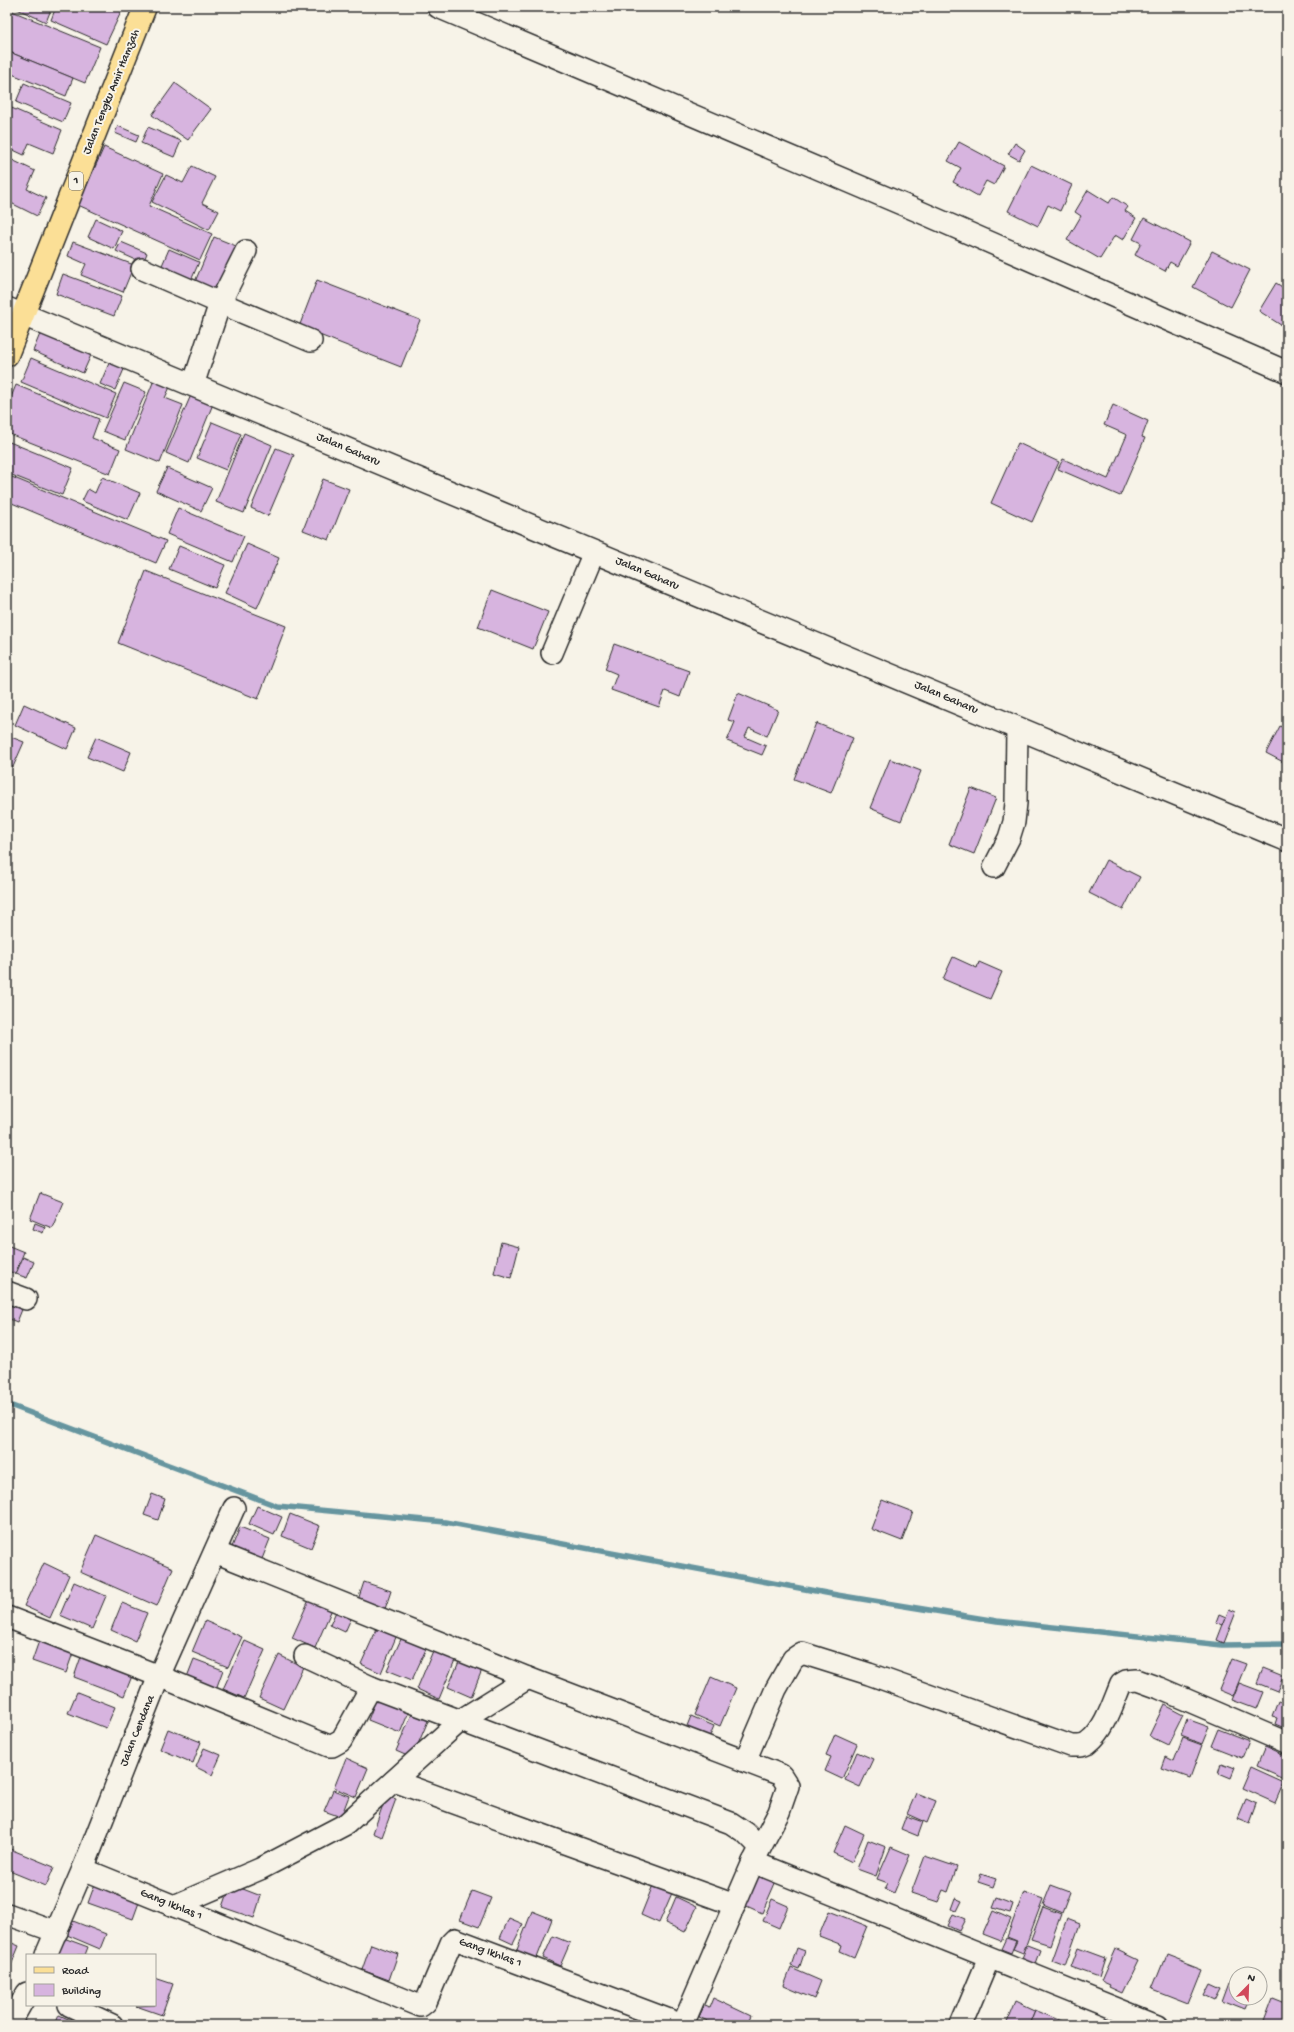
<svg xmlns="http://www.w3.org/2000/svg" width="1294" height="2032" viewBox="0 0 1294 2032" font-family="'Gochi Hand',sans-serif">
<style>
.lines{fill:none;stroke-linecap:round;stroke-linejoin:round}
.stream{stroke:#66959f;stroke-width:5.5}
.building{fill:#d7b4df;stroke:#2b2b2b}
.street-casing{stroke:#2b2b2b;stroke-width:24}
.secondary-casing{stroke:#2b2b2b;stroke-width:25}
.primary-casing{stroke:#2b2b2b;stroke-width:25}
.street{stroke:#f7f3e8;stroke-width:21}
.secondary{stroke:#f7f3e8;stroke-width:22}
.primary{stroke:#fbdf96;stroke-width:22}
.labels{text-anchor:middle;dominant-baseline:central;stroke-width:4;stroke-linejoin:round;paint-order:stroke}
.shield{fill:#f7f3e8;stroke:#686764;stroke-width:1}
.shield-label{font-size:11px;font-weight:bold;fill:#2b2b2b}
.street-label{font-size:12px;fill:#2b2b2b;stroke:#f7f3e8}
</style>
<rect width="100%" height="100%" fill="#f7f3e8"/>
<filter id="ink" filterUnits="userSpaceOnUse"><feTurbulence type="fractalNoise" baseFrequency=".025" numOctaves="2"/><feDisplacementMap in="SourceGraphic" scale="8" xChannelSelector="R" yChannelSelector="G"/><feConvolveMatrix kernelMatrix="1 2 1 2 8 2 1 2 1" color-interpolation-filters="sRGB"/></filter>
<g filter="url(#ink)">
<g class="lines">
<path class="stream" d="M 7,1404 L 277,1506 L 445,1522 L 837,1595 L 997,1621 L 1222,1645 L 1287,1644"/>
</g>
<g class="building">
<path d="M 16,7 L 52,7 L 46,22 L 15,8 Z"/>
<path d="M 56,7 L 115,7 L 122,10 L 106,44 L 51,20 Z"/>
<path d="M 7,9 L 100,47 L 85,83 L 7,51 Z"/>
<path d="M 7,51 L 73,78 L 66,96 L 7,72 Z"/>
<path d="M 24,83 L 71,103 L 63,122 L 16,102 Z"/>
<path d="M 175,83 L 211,109 L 188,140 L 152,115 Z"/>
<path d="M 7,106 L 62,130 L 53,153 L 29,143 L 24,155 L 7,147 Z"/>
<path d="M 118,126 L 139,135 L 136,142 L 115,133 Z"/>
<path d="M 148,127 L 181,141 L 174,157 L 141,143 Z"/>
<path d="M 959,142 L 1004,166 L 994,185 L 986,181 L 978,196 L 953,182 L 961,168 L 948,161 Z"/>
<path d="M 1015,143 L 1025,150 L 1019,160 L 1008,154 Z"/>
<path d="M 104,147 L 163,174 L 149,206 L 212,234 L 200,260 L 78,205 Z"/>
<path d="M 8,158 L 35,171 L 27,189 L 46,198 L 37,216 L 7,201 Z"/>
<path d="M 1031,165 L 1072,185 L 1060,211 L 1048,205 L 1038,226 L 1008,211 Z"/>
<path d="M 192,166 L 215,177 L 202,203 L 219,211 L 209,230 L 152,202 L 166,175 L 183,183 Z"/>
<path d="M 1088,190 L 1109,203 L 1113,197 L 1128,207 L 1125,211 L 1136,218 L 1123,240 L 1115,235 L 1100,259 L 1067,240 L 1081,216 L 1075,212 Z"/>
<path d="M 1144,218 L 1190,242 L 1177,266 L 1170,262 L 1165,271 L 1135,255 L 1141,243 L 1133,239 Z"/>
<path d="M 96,219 L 122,231 L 114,249 L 88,237 Z"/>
<path d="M 214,237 L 241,248 L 220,295 L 194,284 Z"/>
<path d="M 73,242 L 134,265 L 123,292 L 81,275 L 86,264 L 68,256 Z"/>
<path d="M 121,242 L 147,253 L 143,263 L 116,251 Z"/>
<path d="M 169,249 L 199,262 L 190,283 L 160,270 Z"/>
<path d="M 1212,251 L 1250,270 L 1231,307 L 1193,287 Z"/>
<path d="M 63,274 L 122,296 L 114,316 L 56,294 Z"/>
<path d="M 317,280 L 420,320 L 401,367 L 299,327 Z"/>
<path d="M 1276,283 L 1287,290 L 1287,301 L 1284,305 L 1287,306 L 1287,329 L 1259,311 Z"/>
<path d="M 40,334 L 91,355 L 83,373 L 33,351 Z"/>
<path d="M 31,358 L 116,394 L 106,418 L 21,382 Z"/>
<path d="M 110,361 L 125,367 L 115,390 L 100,384 Z"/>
<path d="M 154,380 L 170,387 L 165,398 L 183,405 L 160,463 L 126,449 Z"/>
<path d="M 124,383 L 146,392 L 125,440 L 103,431 Z"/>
<path d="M 16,385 L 99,419 L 92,438 L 120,449 L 110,474 L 7,433 L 7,425 L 11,415 L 7,413 L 7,407 Z"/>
<path d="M 191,395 L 213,404 L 189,463 L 166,453 Z"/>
<path d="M 1113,405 L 1148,421 L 1142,437 L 1145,438 L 1120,496 L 1058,469 L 1063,459 L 1108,479 L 1127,435 L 1104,425 Z"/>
<path d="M 212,422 L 241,434 L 226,470 L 197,458 Z"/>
<path d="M 244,433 L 272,445 L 244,513 L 216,502 Z"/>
<path d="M 7,441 L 73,468 L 62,495 L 7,473 Z"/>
<path d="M 1018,443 L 1059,462 L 1032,522 L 991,503 Z"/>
<path d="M 276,448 L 294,455 L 268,516 L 251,508 Z"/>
<path d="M 167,468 L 212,488 L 201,511 L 156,491 Z"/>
<path d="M 7,475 L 166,541 L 156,563 L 7,501 Z"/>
<path d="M 102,477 L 140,493 L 128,520 L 82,501 L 88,489 L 95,493 Z"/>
<path d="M 323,479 L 349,489 L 329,540 L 303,530 Z"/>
<path d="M 178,508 L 244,536 L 233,562 L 167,534 Z"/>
<path d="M 247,544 L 279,558 L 257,608 L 225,593 Z"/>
<path d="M 179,546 L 225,565 L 215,588 L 169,569 Z"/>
<path d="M 146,571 L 286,626 L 258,699 L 118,643 Z"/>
<path d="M 492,590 L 548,612 L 533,649 L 478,627 Z"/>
<path d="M 614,644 L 689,671 L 680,697 L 665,691 L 659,707 L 611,690 L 617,674 L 605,669 Z"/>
<path d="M 738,693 L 778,710 L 767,736 L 749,728 L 745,737 L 766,746 L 762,755 L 727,741 L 735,722 L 728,720 Z"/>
<path d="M 24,704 L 76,728 L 67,749 L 15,725 Z"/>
<path d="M 816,723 L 853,738 L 831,793 L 794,779 Z"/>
<path d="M 1280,726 L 1287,730 L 1287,764 L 1266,753 Z"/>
<path d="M 11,737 L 24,742 L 13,767 L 7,764 L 7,747 Z"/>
<path d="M 96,737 L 131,752 L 123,772 L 87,757 Z"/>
<path d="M 890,759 L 921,771 L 901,821 L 870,808 Z"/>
<path d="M 971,788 L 996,798 L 974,854 L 949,844 Z"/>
<path d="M 1106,860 L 1140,877 L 1123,910 L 1089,893 Z"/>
<path d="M 953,957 L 977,968 L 979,962 L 1002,972 L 990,999 L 943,979 Z"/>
<path d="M 40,1193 L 63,1202 L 52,1228 L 30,1219 Z"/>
<path d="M 35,1223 L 45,1227 L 43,1233 L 33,1229 Z"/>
<path d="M 501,1242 L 519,1247 L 511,1278 L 494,1273 Z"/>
<path d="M 7,1245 L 24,1252 L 15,1274 L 7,1270 Z"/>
<path d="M 23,1257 L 34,1262 L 27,1278 L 16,1274 Z"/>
<path d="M 7,1301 L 23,1307 L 17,1322 L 7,1318 Z"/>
<path d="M 152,1494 L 165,1499 L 158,1520 L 144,1515 Z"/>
<path d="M 882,1500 L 913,1512 L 902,1541 L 871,1529 Z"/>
<path d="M 257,1506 L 282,1517 L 274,1535 L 249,1524 Z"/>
<path d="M 290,1514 L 320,1526 L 311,1548 L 282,1536 Z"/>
<path d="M 240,1527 L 270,1539 L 260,1564 L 230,1552 Z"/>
<path d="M 96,1535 L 173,1568 L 157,1606 L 80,1572 Z"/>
<path d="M 44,1563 L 69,1575 L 50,1618 L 24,1606 Z"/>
<path d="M 74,1582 L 106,1596 L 92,1629 L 60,1615 Z"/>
<path d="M 364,1582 L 391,1591 L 385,1609 L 358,1600 Z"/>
<path d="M 309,1600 L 332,1609 L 315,1648 L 292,1638 Z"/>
<path d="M 122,1603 L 147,1613 L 135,1641 L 111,1630 Z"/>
<path d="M 338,1607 L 353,1614 L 345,1632 L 330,1625 Z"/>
<path d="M 1229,1609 L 1236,1612 L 1224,1643 L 1217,1640 Z"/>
<path d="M 1219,1614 L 1226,1617 L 1223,1625 L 1216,1622 Z"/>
<path d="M 205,1621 L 242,1637 L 228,1667 L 192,1652 Z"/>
<path d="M 380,1622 L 399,1630 L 381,1673 L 361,1664 Z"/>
<path d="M 402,1637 L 427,1647 L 412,1680 L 387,1670 Z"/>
<path d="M 40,1638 L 74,1650 L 66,1673 L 32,1661 Z"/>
<path d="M 245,1641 L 265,1650 L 244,1698 L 223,1689 Z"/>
<path d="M 435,1646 L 457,1655 L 439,1699 L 417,1689 Z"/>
<path d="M 83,1651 L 134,1671 L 124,1696 L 74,1677 Z"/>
<path d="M 279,1655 L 303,1667 L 283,1709 L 259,1698 Z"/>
<path d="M 462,1655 L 484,1665 L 471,1697 L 448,1687 Z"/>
<path d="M 194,1659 L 223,1670 L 216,1689 L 187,1677 Z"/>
<path d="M 1232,1659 L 1246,1664 L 1233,1696 L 1219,1690 Z"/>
<path d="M 1263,1669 L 1283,1677 L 1277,1691 L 1257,1683 Z"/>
<path d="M 711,1677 L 736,1688 L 720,1726 L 695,1715 Z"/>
<path d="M 1239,1683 L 1263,1692 L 1256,1709 L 1232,1700 Z"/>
<path d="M 77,1692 L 115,1707 L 106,1728 L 68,1713 Z"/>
<path d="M 378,1694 L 411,1707 L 400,1733 L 368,1720 Z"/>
<path d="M 1279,1701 L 1287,1704 L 1287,1729 L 1275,1724 L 1277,1718 L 1273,1717 Z"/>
<path d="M 1164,1705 L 1183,1715 L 1168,1745 L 1149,1736 Z"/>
<path d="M 415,1707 L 431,1714 L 412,1758 L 396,1751 Z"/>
<path d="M 691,1716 L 714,1726 L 707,1742 L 683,1736 Z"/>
<path d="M 1187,1719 L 1209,1727 L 1202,1744 L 1181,1736 Z"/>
<path d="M 168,1729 L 201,1742 L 193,1763 L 160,1749 Z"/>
<path d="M 1218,1729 L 1249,1741 L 1242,1758 L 1211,1746 Z"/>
<path d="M 835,1734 L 857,1744 L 842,1779 L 825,1771 L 831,1757 L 826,1755 Z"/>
<path d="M 1183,1738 L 1202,1745 L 1190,1778 L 1162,1768 L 1166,1757 L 1174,1761 Z"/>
<path d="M 1265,1747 L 1287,1757 L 1287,1779 L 1257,1766 Z"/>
<path d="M 204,1748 L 221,1755 L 212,1775 L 196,1767 Z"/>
<path d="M 857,1752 L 873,1759 L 860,1787 L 845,1780 Z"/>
<path d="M 346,1758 L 368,1768 L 356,1797 L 334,1788 Z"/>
<path d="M 1222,1763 L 1235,1768 L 1231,1778 L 1219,1773 Z"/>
<path d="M 1251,1767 L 1284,1782 L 1275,1803 L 1242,1788 Z"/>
<path d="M 333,1790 L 349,1796 L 341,1817 L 324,1811 Z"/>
<path d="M 916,1793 L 936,1801 L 927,1823 L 907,1814 Z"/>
<path d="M 386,1796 L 396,1799 L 382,1837 L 373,1833 Z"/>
<path d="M 1246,1800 L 1257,1805 L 1250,1824 L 1238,1819 Z"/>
<path d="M 906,1816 L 923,1822 L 918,1836 L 901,1829 Z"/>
<path d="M 845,1825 L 864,1834 L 852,1862 L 833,1853 Z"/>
<path d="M 868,1840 L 886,1847 L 876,1876 L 857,1869 Z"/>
<path d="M 891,1847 L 910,1855 L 894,1893 L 885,1889 L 888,1883 L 877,1879 Z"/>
<path d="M 10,1849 L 54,1867 L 46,1886 L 7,1870 L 7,1856 Z"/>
<path d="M 925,1856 L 957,1867 L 948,1892 L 943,1890 L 938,1902 L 911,1893 Z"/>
<path d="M 753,1871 L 776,1881 L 762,1913 L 740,1903 Z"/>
<path d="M 981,1874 L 996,1879 L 993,1887 L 978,1882 Z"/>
<path d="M 96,1881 L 141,1897 L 133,1919 L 88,1903 Z"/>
<path d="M 230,1884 L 261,1896 L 254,1918 L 222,1907 Z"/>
<path d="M 653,1885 L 672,1893 L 659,1923 L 641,1915 Z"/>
<path d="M 1051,1885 L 1070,1892 L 1062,1913 L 1043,1905 Z"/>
<path d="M 472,1891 L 491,1898 L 479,1927 L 460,1920 Z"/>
<path d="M 1024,1892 L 1043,1899 L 1023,1953 L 1013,1949 L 1017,1941 L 1007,1937 Z"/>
<path d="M 676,1897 L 697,1907 L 685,1932 L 665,1923 Z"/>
<path d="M 955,1898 L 962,1901 L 957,1911 L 951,1909 Z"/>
<path d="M 997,1898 L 1013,1904 L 1010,1913 L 993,1908 Z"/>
<path d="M 772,1899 L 788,1906 L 779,1928 L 763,1921 Z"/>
<path d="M 1043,1907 L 1061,1914 L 1050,1945 L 1031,1939 Z"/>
<path d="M 532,1911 L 552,1919 L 535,1963 L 515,1955 Z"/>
<path d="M 829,1911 L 867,1926 L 854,1957 L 840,1951 L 842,1945 L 819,1936 Z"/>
<path d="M 993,1911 L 1011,1919 L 1001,1941 L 983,1934 Z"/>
<path d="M 953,1914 L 965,1919 L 959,1931 L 948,1926 Z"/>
<path d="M 509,1918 L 523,1924 L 513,1944 L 500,1938 Z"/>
<path d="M 1067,1919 L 1080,1924 L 1065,1966 L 1052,1961 Z"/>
<path d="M 73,1921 L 106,1934 L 100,1949 L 67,1935 Z"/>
<path d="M 553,1936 L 570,1943 L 560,1966 L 543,1958 Z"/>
<path d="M 61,1937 L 88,1947 L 85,1955 L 54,1955 Z"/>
<path d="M 1006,1938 L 1016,1941 L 1011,1953 L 1001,1949 Z"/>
<path d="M 7,1941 L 19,1946 L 7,1975 Z"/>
<path d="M 371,1944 L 398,1954 L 389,1980 L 362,1970 Z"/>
<path d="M 1027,1945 L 1040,1950 L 1034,1966 L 1021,1961 Z"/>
<path d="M 797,1948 L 805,1951 L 799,1969 L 791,1966 Z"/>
<path d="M 1078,1948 L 1105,1958 L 1099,1977 L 1071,1967 Z"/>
<path d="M 1115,1949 L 1138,1960 L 1122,1993 L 1109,1987 L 1110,1985 L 1101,1981 Z"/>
<path d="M 1166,1955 L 1202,1969 L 1188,2004 L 1152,1990 Z"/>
<path d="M 791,1968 L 821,1981 L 814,1999 L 784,1986 Z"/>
<path d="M 155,1978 L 173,1984 L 162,2015 L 136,2006 L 155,2005 Z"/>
<path d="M 1210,1982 L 1221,1987 L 1215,1999 L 1204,1994 Z"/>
<path d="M 1229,1982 L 1236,1984 L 1236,1998 L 1250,1998 L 1245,2010 L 1222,2001 Z"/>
<path d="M 713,1998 L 751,2016 L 747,2025 L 716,2025 L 699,2017 L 704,2006 L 709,2008 Z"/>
<path d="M 1272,1998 L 1287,2004 L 1287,2025 L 1262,2024 Z"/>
<path d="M 1016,2001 L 1035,2010 L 1029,2025 L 1006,2025 Z"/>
<path d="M 1108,2009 L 1136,2025 L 1102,2025 Z"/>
<path d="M 1035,2010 L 1061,2021 L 1059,2025 L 1029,2025 Z"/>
<path d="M 59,2015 L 82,2025 L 55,2025 Z"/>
</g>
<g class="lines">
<defs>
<g id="street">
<path d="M 438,7 L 918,211 L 1287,372"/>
<path d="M 246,251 L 220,303 L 311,341"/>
<path d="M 142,269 L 220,303 L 193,385"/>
<path d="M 7,308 L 24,315"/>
<path d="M 552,653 L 594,552"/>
<path d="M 994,867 L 1009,838 L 1014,822 L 1016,803 L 1017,728"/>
<path d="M 7,1292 L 26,1299"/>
<path d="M 7,1617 L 159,1676 L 329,1746 L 332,1746 L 341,1741 L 371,1687 L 731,1823 L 746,1833 L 760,1847"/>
<path d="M 305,1656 L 371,1687"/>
<path d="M 745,1761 L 776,1689 L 793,1659 L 802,1653 L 869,1674 L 1071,1746 C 1077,1746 1084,1747 1089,1742 C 1105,1730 1113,1703 1121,1684 L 1126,1681 L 1137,1680 L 1159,1688 L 1287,1743"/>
<path d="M 394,1781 L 735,1905"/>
<path d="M 753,1862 L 1157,2025"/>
<path d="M 83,1869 L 418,2005 L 421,2006 L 426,2002 L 451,1943 L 455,1939 L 680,2024 L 684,2022 L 753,1862 L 779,1812 L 788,1786 L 781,1775 L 528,1678 L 215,1552"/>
<path d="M 174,1906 L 260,1869 L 346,1824 L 461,1720 L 528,1678"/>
<path d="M 7,1914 L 57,1932"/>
<path d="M 46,1955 L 83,1869 L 159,1676 L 234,1508"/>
<path d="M 69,2005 L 112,2025"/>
<path d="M 9,2025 L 27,1993"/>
<path d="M 961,2025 L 989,1958"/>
</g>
<path id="secondary" d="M 24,315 L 1287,840"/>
<path id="primary" d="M 7,355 L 145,7"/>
</defs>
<use href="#street" class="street-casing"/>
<use href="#secondary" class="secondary-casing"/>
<use href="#primary" class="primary-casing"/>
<use href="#street" class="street"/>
<use href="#secondary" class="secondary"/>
<use href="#primary" class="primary"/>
</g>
</g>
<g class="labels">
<rect class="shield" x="69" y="172" width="14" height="18" rx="3"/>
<g class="shield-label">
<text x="76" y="181">1</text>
</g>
<g class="street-label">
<text transform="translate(112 92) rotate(-68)">Jalan Tengku Amir Hamzah</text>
<text transform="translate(348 450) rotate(23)">Jalan Gaharu</text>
<text transform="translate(647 574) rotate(23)">Jalan Gaharu</text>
<text transform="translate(946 698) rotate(23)">Jalan Gaharu</text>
<text transform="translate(138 1731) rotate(-68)">Jalan Cendana</text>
<text transform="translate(171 1905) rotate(22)">Gang Ikhlas 1</text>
<text transform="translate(490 1953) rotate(20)">Gang Ikhlas 1</text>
</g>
</g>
<rect width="1294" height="2032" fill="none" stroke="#f7f3e8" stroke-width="24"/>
<rect x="12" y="12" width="1270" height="2008" fill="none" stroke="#2b2b2b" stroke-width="1.5" filter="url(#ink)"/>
<rect x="26" y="1954" width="130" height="52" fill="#f7f3e8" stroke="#a5a39c"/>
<rect x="34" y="1967" width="20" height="6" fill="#fbdf96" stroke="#a5a39c"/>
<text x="62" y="1974" font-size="12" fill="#2b2b2b">Road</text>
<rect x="34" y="1984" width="20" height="12" fill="#d7b4df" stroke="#a5a39c"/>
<text x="62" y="1994" font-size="12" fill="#2b2b2b">Building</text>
<g transform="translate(1248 1986) rotate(23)"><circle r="19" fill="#f7f3e8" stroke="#a5a39c"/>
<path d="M0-3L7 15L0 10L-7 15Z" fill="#d1495b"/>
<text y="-6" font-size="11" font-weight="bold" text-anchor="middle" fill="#2b2b2b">N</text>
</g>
</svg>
